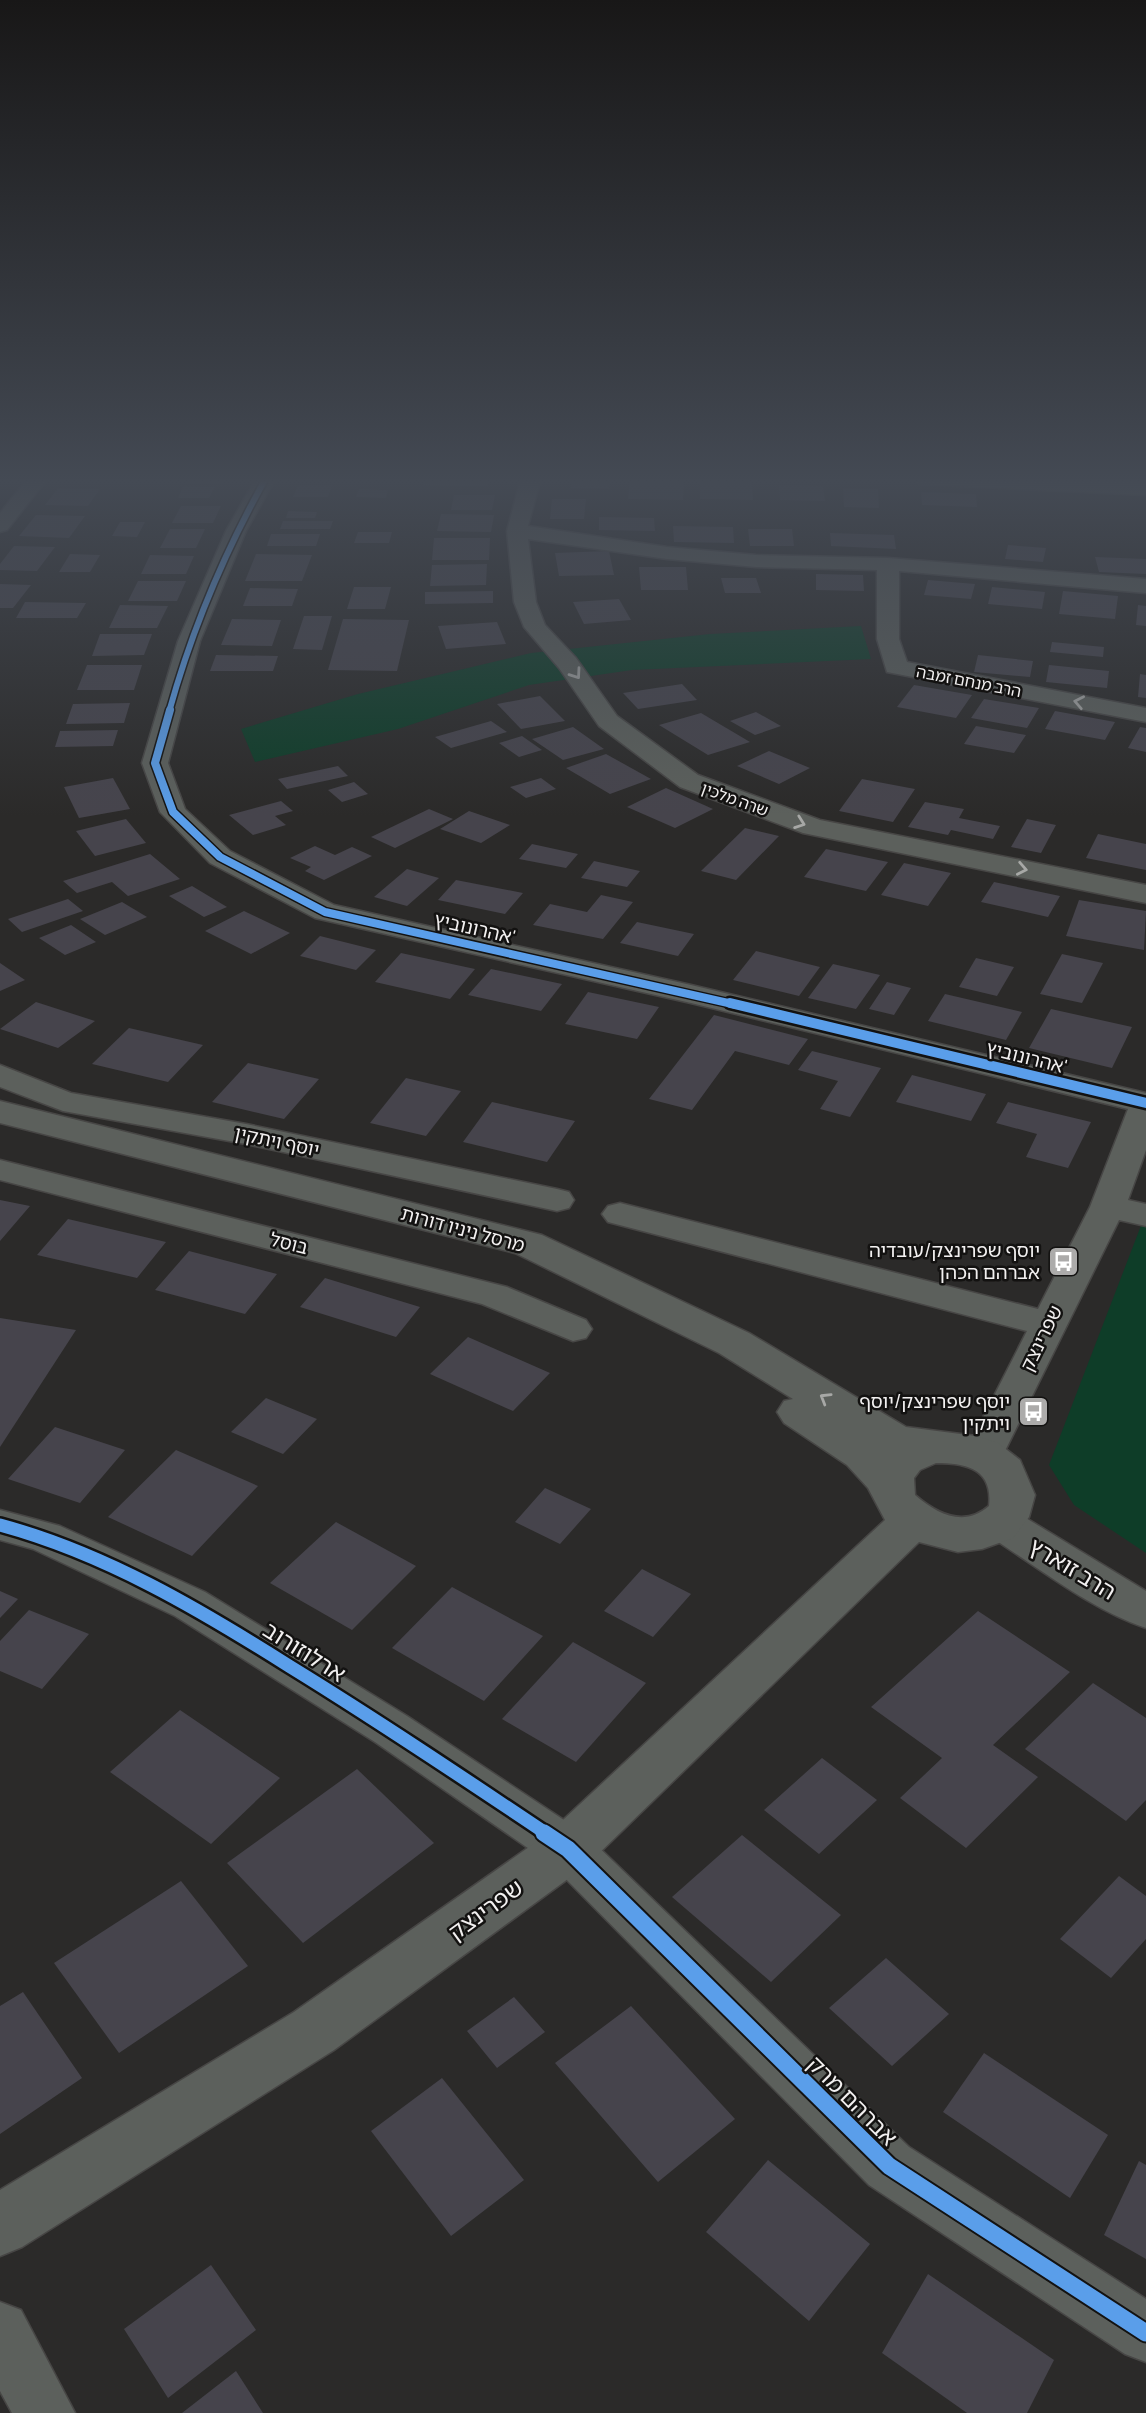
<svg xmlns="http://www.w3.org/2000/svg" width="1146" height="2413" viewBox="0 0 1146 2413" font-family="Manrope,'Noto Sans Hebrew',sans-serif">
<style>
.green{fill:#0e3d28}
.building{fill:#46444c}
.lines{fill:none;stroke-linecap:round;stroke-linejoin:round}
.minor-casing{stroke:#474645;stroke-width:3}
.tertiary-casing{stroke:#474645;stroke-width:3}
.minor{fill:#5c605c;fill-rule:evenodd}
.tertiary{fill:#5c605c;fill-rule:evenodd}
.cycleway-far4-casing{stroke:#131211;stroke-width:9}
.cycleway-far3-casing{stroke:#131211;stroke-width:11}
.cycleway-far2-casing{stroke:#131211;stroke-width:15}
.cycleway-far1-casing{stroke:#131211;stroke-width:18}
.cycleway-casing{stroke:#131211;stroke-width:21}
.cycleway-far4{stroke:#5a9eea;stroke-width:6}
.cycleway-far3{stroke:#5a9eea;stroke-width:8}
.cycleway-far2{stroke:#5a9eea;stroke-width:10}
.cycleway-far1{stroke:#5a9eea;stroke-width:13}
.cycleway{stroke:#5a9eea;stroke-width:17}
.oneway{stroke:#a7a8a6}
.labels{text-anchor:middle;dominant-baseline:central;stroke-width:5;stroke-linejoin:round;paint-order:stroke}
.far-street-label{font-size:16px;fill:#f2f0f0;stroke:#131211}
.street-label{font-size:19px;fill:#f2f0f0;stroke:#131211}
.poi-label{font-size:19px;fill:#f2f0f0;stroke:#131211;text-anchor:end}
.near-street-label{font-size:23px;fill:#f2f0f0;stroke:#131211}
</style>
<rect width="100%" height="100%" fill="#2b2a29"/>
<g class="green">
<path d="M 861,626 L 871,659 L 632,670 L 529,685 L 398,729 L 255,762 L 241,729 L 358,694 L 531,653 L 710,634 Z"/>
<path d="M 1142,1223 L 1146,1224 L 1146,1553 L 1074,1505 L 1049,1465 Z"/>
</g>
<g class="building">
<path d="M 189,478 L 225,478 L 222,484 L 186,483 Z"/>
<path d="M 307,478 L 372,478 L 371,482 L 306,481 Z"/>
<path d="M 425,478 L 490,478 L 488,486 L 423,485 Z"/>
<path d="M 573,478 L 611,478 L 609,489 L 571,488 Z"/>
<path d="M 630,478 L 684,479 L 683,500 L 628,499 Z"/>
<path d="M 700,481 L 752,482 L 753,500 L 700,499 Z"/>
<path d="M 298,485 L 332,485 L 328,497 L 293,497 Z"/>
<path d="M 779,485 L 823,486 L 825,501 L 780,500 Z"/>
<path d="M 183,486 L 215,487 L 209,498 L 178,498 Z"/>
<path d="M 58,488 L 100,489 L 88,506 L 45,505 Z"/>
<path d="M 843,488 L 878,489 L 879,508 L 844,507 Z"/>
<path d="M 359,489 L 388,490 L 386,498 L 356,497 Z"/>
<path d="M 921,492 L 976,494 L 977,507 L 922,505 Z"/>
<path d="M 454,495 L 495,495 L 492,510 L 451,510 Z"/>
<path d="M 552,499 L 586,499 L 584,519 L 550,519 Z"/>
<path d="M 181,506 L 221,506 L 213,523 L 172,523 Z"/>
<path d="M 288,511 L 317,512 L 315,518 L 286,518 Z"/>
<path d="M 441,514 L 494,515 L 491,532 L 437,531 Z"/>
<path d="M 36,515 L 85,516 L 69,538 L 19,536 Z"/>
<path d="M 599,517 L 654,518 L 655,531 L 599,530 Z"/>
<path d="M 283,521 L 333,521 L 330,529 L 280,529 Z"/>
<path d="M 120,522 L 145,522 L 137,537 L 112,536 Z"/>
<path d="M 673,526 L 733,527 L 734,543 L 674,542 Z"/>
<path d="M 170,529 L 205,529 L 196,548 L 160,548 Z"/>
<path d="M 748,529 L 792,529 L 794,546 L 750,546 Z"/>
<path d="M 358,532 L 392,532 L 389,543 L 354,543 Z"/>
<path d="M 830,533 L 894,535 L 896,549 L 831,546 Z"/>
<path d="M 271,534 L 320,534 L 316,546 L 267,546 Z"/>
<path d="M 434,538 L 490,538 L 489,560 L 432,560 Z"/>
<path d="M 1008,545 L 1046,548 L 1043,562 L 1005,559 Z"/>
<path d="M 14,546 L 55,547 L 37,571 L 0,570 L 0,564 Z"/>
<path d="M 609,551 L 614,575 L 559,576 L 555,553 Z"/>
<path d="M 70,554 L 100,555 L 90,572 L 59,572 Z"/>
<path d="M 256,554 L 312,555 L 302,581 L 245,581 Z"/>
<path d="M 150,555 L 194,556 L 186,574 L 141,574 Z"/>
<path d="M 1095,557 L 1146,559 L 1146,574 L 1099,572 Z"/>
<path d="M 487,564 L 486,585 L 430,586 L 432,565 Z"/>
<path d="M 639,567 L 686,567 L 688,590 L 641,590 Z"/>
<path d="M 816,574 L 863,575 L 864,591 L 816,590 Z"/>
<path d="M 721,578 L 756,578 L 761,593 L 725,593 Z"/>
<path d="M 928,580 L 975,584 L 971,599 L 924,595 Z"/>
<path d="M 138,581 L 186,581 L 177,601 L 128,601 Z"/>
<path d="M 0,584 L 31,585 L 13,608 L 0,608 Z"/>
<path d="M 354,587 L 391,587 L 385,609 L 347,609 Z"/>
<path d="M 992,587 L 1045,592 L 1042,609 L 988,604 Z"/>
<path d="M 250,588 L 298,589 L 292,606 L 243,606 Z"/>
<path d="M 493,591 L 493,603 L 425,604 L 425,592 Z"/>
<path d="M 1063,591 L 1118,596 L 1115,619 L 1059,614 Z"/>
<path d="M 619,599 L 631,620 L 584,624 L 573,602 Z"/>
<path d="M 25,602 L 86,603 L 77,618 L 16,618 Z"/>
<path d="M 120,605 L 168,606 L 157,628 L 109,628 Z"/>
<path d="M 1138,605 L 1146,606 L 1146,626 L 1136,625 Z"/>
<path d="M 304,616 L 332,616 L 322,650 L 293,649 Z"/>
<path d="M 232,619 L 281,620 L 272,646 L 221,645 Z"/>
<path d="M 343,619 L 409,620 L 397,671 L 328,670 Z"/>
<path d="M 497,622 L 506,644 L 446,649 L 438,626 Z"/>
<path d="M 100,634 L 152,634 L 144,655 L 92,656 Z"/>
<path d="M 1052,642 L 1104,647 L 1103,657 L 1050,652 Z"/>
<path d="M 216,655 L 278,656 L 273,671 L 210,671 Z"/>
<path d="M 978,655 L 1033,661 L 1030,677 L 974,672 Z"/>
<path d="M 87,665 L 142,665 L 134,690 L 77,690 Z"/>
<path d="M 1049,665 L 1109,671 L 1107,688 L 1046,682 Z"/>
<path d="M 1140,674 L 1146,675 L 1146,698 L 1138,697 Z"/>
<path d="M 682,684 L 697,700 L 638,709 L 623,693 Z"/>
<path d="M 914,685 L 972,695 L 956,718 L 897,707 Z"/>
<path d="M 540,696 L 565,721 L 521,729 L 497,704 Z"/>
<path d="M 984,699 L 1039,708 L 1027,728 L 971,718 Z"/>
<path d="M 130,703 L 124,723 L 66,724 L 73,704 Z"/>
<path d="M 1055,711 L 1115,722 L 1105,740 L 1045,729 Z"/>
<path d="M 756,712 L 781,726 L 755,735 L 730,721 Z"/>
<path d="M 701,713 L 750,742 L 708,755 L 659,725 Z"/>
<path d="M 491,721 L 507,732 L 451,748 L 435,737 Z"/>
<path d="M 976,726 L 1026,735 L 1014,753 L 964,744 Z"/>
<path d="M 573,727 L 604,749 L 563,760 L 532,739 Z"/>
<path d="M 1140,727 L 1146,728 L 1146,752 L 1128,748 Z"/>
<path d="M 118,730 L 113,746 L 55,747 L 60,731 Z"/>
<path d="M 522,736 L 542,750 L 519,757 L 499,743 Z"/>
<path d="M 769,751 L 810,768 L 779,784 L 737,766 Z"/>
<path d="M 606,754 L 651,779 L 610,794 L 566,768 Z"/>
<path d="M 338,766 L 348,776 L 287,789 L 278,779 Z"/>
<path d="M 113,778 L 130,809 L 79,818 L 64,787 Z"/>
<path d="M 541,778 L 556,789 L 526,798 L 510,787 Z"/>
<path d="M 862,779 L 915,789 L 893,822 L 839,811 Z"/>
<path d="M 354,782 L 368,794 L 342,802 L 328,790 Z"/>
<path d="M 666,788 L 713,809 L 675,828 L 627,807 Z"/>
<path d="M 281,801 L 293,811 L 275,816 L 286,825 L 253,835 L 229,815 Z"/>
<path d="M 925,802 L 964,809 L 959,818 L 1000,826 L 993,839 L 951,830 L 948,835 L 908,827 Z"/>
<path d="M 429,809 L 453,819 L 395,848 L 371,837 Z"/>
<path d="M 469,811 L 510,825 L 481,843 L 440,829 Z"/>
<path d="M 126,819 L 146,843 L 95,856 L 76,831 Z"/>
<path d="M 1027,819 L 1056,825 L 1041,853 L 1011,847 Z"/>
<path d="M 745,828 L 779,836 L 736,880 L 701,871 Z"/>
<path d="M 1098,834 L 1146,844 L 1146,870 L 1086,858 Z"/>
<path d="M 532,844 L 578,854 L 566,868 L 519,859 Z"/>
<path d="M 315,846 L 335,855 L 352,847 L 372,856 L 324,880 L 305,871 L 311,867 L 290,858 Z"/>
<path d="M 826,849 L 888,862 L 866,891 L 804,877 Z"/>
<path d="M 150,854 L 180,879 L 128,896 L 112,882 L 77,893 L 63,881 Z"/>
<path d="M 594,861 L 640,871 L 627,887 L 581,878 Z"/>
<path d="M 904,863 L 951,873 L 928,906 L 881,895 Z"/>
<path d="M 407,869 L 439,878 L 407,906 L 374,897 Z"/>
<path d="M 456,880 L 523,893 L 505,914 L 438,900 Z"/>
<path d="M 994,882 L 1060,896 L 1048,917 L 981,902 Z"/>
<path d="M 192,886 L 227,907 L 204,917 L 169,896 Z"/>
<path d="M 601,895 L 633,902 L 603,939 L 533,925 L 550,904 L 587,912 Z"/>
<path d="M 68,899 L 83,911 L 22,932 L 8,919 Z"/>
<path d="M 1079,900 L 1146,911 L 1144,950 L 1066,936 Z"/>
<path d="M 122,902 L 147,917 L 105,935 L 80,919 Z"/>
<path d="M 244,911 L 290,933 L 251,954 L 205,931 Z"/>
<path d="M 637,922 L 694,934 L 678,956 L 620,943 Z"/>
<path d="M 71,925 L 96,942 L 65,955 L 39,938 Z"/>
<path d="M 320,936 L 376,950 L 356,970 L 300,956 Z"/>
<path d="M 756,951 L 820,967 L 799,996 L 733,980 Z"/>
<path d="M 401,953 L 475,969 L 450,999 L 375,982 Z"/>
<path d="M 1062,954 L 1103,963 L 1082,1003 L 1040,994 Z"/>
<path d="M 976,958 L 1014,967 L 997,996 L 959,987 Z"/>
<path d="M 0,963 L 25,980 L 0,991 Z"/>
<path d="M 833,964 L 880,975 L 856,1009 L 808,998 Z"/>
<path d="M 491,969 L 562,984 L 541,1011 L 468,995 Z"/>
<path d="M 887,982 L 911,988 L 894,1015 L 869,1009 Z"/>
<path d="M 588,992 L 659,1007 L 637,1039 L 565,1024 Z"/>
<path d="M 945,994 L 1022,1012 L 1006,1040 L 928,1021 Z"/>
<path d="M 36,1002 L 95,1021 L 58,1048 L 0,1029 Z"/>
<path d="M 1051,1009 L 1132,1027 L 1112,1068 L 1029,1048 Z"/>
<path d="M 714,1015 L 808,1039 L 789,1065 L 735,1051 L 692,1110 L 649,1099 Z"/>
<path d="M 129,1028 L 203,1045 L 168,1082 L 92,1064 Z"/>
<path d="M 812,1051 L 881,1068 L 850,1117 L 820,1109 L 838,1081 L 798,1070 Z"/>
<path d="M 248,1063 L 319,1079 L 284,1119 L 212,1102 Z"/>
<path d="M 912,1075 L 986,1094 L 971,1121 L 896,1102 Z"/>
<path d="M 406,1078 L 461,1091 L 426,1136 L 370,1123 Z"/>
<path d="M 492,1102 L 575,1121 L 547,1162 L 463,1142 Z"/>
<path d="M 1008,1102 L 1091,1122 L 1068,1168 L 1026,1157 L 1037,1134 L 996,1123 Z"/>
<path d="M 0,1200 L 30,1206 L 0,1241 Z"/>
<path d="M 68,1219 L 166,1242 L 137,1278 L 37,1255 Z"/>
<path d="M 189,1251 L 277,1274 L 245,1314 L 155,1290 Z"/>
<path d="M 325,1278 L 420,1307 L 396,1337 L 300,1307 Z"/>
<path d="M 0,1318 L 76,1330 L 0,1447 Z"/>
<path d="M 468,1337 L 550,1373 L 513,1411 L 430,1374 Z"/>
<path d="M 266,1398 L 317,1419 L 283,1454 L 231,1432 Z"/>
<path d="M 55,1427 L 125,1450 L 80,1503 L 8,1479 Z"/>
<path d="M 176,1450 L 258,1486 L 192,1556 L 108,1517 Z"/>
<path d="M 545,1488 L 591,1509 L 560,1544 L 515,1522 Z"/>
<path d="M 336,1522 L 416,1566 L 352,1630 L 270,1583 Z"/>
<path d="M 642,1569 L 691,1594 L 653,1637 L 604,1611 Z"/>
<path d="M 452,1587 L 543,1636 L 484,1701 L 392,1648 Z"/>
<path d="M 0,1591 L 18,1599 L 0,1618 Z"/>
<path d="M 29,1610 L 89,1634 L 42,1689 L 0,1671 L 0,1641 Z"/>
<path d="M 978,1611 L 1070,1672 L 993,1745 L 1038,1777 L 966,1848 L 900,1798 L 942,1758 L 871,1707 Z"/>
<path d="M 573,1642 L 646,1683 L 576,1762 L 502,1719 Z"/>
<path d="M 1093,1683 L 1146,1718 L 1146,1800 L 1126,1821 L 1025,1749 Z"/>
<path d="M 180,1710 L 280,1778 L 211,1844 L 110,1772 Z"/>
<path d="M 822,1758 L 877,1800 L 819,1854 L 764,1810 Z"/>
<path d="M 357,1769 L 434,1843 L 303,1943 L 227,1863 Z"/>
<path d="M 742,1835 L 841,1915 L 771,1982 L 672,1897 Z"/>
<path d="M 1119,1876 L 1146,1896 L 1146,1939 L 1111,1978 L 1060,1939 Z"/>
<path d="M 181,1881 L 248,1966 L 119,2053 L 54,1963 Z"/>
<path d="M 886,1958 L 949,2014 L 892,2066 L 829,2008 Z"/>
<path d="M 23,1992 L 82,2078 L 0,2134 L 0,2006 Z"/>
<path d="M 514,1997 L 545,2032 L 497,2068 L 467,2031 Z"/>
<path d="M 631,2006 L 735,2119 L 658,2182 L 555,2063 Z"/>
<path d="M 984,2053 L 1108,2135 L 1070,2198 L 943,2112 Z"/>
<path d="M 442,2078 L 524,2180 L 451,2236 L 371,2131 Z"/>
<path d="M 768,2160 L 870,2244 L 809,2321 L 706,2232 Z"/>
<path d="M 1139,2161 L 1146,2165 L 1146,2259 L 1104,2235 Z"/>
<path d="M 211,2265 L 256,2330 L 168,2398 L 124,2329 Z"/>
<path d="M 928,2274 L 1054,2360 L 1027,2413 L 967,2413 L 882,2353 Z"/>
<path d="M 236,2371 L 263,2413 L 182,2413 Z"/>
</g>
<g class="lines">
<defs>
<g id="minor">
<path d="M 28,478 L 48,478 L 7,530 L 0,532 L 0,513 Z"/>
<path d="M 256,478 L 276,478 L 246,531 L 200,641 L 168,763 L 185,809 L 230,851 L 334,905 L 691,985 L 1146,1093 L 1146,1150 L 1128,1200 L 1146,1204 L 1146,1226 L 1119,1220 L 998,1465 L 984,1469 L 970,1465 L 964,1455 L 1027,1331 L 608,1222 L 602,1214 L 608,1206 L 620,1203 L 1038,1309 L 1090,1207 L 1128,1109 L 691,1003 L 315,918 L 210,863 L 160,812 L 142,763 L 178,641 L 226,531 Z"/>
<path d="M 521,478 L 541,478 L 528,526 L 667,547 L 756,555 L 888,558 L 1146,579 L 1146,593 L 899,571 L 899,639 L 907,662 L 1146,708 L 1146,722 L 887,672 L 877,639 L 877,570 L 756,567 L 667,559 L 528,539 L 536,602 L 545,625 L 576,658 L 617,716 L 698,775 L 820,820 L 1146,885 L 1146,903 L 803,833 L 680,787 L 599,726 L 559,668 L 524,627 L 514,602 L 507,531 Z"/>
<path d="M 910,478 L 1036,478 L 1146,483 L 1146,495 L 920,484 Z"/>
<path d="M 0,1065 L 71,1093 L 246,1124 L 557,1189 L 569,1192 L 574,1200 L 569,1208 L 557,1211 L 246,1144 L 63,1111 L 0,1087 Z"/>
<path d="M 0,1160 L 507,1287 L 586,1320 L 592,1329 L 586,1338 L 573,1341 L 482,1304 L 0,1180 Z"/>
<path d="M 1001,1508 L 1016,1512 L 1146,1591 L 1146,1628 C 1091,1610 1035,1565 986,1534 L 980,1523 L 986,1512 Z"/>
<path d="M 0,1510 L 60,1526 L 205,1592 L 407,1716 L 585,1834 L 909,2147 L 1146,2299 L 1146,2362 L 1125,2354 L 869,2185 L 551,1864 L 375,1742 L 175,1616 L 33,1549 L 0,1540 Z"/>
<path d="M 0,2302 L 21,2310 L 75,2413 L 12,2413 L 0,2391 Z"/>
</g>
<path id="tertiary" d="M 0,1101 L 542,1235 L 749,1333 L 906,1427 L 976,1436 L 998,1443 L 1020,1460 L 1035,1495 L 1029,1517 L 1013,1538 L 982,1549 L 958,1552 L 919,1542 L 587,1865 L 334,2050 L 22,2247 L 0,2256 L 0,2190 L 294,2012 L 549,1833 L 885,1520 L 868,1488 L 847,1465 L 784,1423 L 777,1412 L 784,1401 L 793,1399 L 719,1353 L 515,1253 L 0,1123 ZM 936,1463 C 967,1463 993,1469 989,1506 C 964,1528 937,1514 915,1495 L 914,1478 L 920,1470 Z"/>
</defs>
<use href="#minor" class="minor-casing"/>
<use href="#tertiary" class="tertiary-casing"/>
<use href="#minor" class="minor"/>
<use href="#tertiary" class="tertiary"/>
<defs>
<path id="cycleway-far4" d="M 169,712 C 192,629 224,553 266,478"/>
<path id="cycleway-far3" d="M 170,710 L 155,763 L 173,812 L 220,857 L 325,912 L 737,1005"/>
<path id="cycleway-far2" d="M 730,1003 L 1146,1103"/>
<path id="cycleway-far1" d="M 0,1525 C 104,1553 199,1609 289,1666 C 377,1720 462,1777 547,1834"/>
<path id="cycleway" d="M 544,1833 L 568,1849 L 889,2166 L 1146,2333"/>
</defs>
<use href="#cycleway-far4" class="cycleway-far4-casing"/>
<use href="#cycleway-far3" class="cycleway-far3-casing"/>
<use href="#cycleway-far2" class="cycleway-far2-casing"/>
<use href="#cycleway-far1" class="cycleway-far1-casing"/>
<use href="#cycleway" class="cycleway-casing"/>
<use href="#cycleway-far4" class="cycleway-far4"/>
<use href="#cycleway-far3" class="cycleway-far3"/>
<use href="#cycleway-far2" class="cycleway-far2"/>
<use href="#cycleway-far1" class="cycleway-far1"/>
<use href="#cycleway" class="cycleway"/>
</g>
<defs><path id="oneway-chevron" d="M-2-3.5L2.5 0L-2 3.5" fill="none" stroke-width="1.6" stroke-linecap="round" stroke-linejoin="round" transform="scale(1.75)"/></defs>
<g class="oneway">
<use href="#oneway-chevron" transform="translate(576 674) rotate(55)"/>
<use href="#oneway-chevron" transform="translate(1079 702) rotate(-169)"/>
<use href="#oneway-chevron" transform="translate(800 823) rotate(20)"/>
<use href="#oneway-chevron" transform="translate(1022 869) rotate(11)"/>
<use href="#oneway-chevron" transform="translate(825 1398) rotate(-149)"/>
</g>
<linearGradient id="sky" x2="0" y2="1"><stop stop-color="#181717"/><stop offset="0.59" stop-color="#444a54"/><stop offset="1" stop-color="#444a54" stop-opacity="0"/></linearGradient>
<rect width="1146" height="816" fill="url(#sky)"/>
<defs>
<symbol id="bus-square" viewBox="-11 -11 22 22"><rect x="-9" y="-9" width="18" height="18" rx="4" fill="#acabaa" stroke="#131211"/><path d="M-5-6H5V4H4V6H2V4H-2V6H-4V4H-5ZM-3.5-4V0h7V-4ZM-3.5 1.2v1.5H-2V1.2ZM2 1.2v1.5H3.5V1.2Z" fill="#fff"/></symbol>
</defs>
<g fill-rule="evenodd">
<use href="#bus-square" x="1046" y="1244" width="35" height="35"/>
<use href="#bus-square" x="1016" y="1394" width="35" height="35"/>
</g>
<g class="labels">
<g class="far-street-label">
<text transform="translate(969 681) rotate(11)">הרב מנחם זמבה</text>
<text transform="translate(735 799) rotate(20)">שרה מלכין</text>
</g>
<g class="street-label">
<text transform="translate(475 928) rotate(13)">אהרונוביץ'</text>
<text transform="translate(1027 1057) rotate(14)">אהרונוביץ'</text>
<text transform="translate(277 1141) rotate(12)">יוסף ויתקין</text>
<text transform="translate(463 1229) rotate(15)">מרסל ניניו דורות</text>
<text transform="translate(289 1243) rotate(14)">בוסל</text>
<text transform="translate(1041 1338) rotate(-64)">שפרינצק</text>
</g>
<g class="poi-label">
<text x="1040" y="1250">יוסף שפרינצק/עובדיה<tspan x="1040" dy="22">אברהם הכהן</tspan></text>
<text x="1010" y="1401">יוסף שפרינצק/יוסף<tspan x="1010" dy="22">ויתקין</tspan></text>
</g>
<g class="near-street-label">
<text transform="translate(1073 1568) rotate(31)">הרב זוארץ</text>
<text transform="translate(305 1651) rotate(32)">ארלוזורוב</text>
<text transform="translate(485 1909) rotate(-36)">שפרינצק</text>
<text transform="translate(853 2100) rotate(45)">אברהם מרק</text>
</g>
</g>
</svg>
